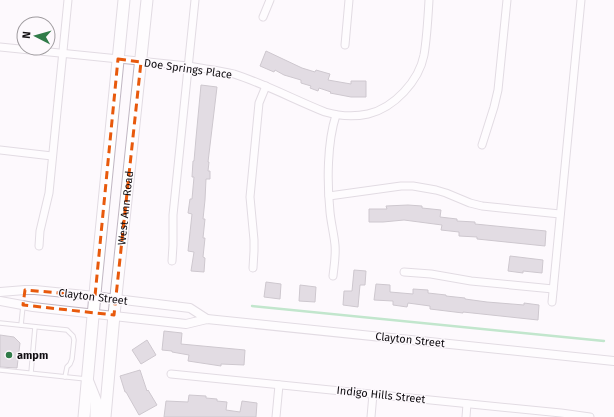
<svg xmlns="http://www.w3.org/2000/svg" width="614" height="417" viewBox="0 0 614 417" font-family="'Fira Sans',sans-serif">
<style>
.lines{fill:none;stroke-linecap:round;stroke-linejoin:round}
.stream{stroke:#7ace92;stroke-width:2.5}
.building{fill:#c2b9c4;stroke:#948b96}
.service-casing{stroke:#c1b7c3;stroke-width:5.5}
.minor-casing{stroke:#c1b7c3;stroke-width:9}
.tertiary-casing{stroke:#c1b7c3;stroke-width:10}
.primary-casing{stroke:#c1b7c3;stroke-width:13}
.service{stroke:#fff;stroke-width:3.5}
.minor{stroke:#fff;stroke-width:7}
.tertiary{stroke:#fff;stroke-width:8}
.primary{stroke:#fff;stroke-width:11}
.marked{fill:none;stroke:#e8590c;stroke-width:3;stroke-dasharray:8 5;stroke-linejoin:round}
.poi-dot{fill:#307b49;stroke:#fdf9fd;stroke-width:1.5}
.labels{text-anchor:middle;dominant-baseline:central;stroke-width:3;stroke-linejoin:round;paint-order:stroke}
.street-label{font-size:11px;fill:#110e12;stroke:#fdf9fd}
.poi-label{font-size:11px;font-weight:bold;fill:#110e12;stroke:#fdf9fd;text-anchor:start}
</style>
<rect width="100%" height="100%" fill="#fdf9fd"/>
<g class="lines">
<path class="stream" d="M 252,306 L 604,341"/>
</g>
<g class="building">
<path d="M 266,51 L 302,68 L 315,72 L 316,70 L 330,74 L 328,80 L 351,84 L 351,81 L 366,81 L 366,97 L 351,97 L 330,93 L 331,92 L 319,88 L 318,91 L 310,88 L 311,86 L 301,83 L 301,80 L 284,75 L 275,70 L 274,72 L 260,66 Z"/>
<path d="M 201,85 L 217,87 L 208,162 L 209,162 L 208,171 L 210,171 L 210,179 L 206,179 L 205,200 L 203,219 L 205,219 L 203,238 L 205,238 L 203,257 L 205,258 L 204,272 L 191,271 L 194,252 L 188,251 L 192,214 L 188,213 L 190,199 L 192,199 L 194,177 L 192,177 L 193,161 L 194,161 L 196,138 Z"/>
<path d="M 408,205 L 422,206 L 422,208 L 441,210 L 440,217 L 457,219 L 457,221 L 475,222 L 475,224 L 546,231 L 545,246 L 477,239 L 477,237 L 459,236 L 459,232 L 441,230 L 442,225 L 404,220 L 383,222 L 369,222 L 369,209 L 387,209 L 386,206 Z"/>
<path d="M 510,256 L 543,260 L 542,273 L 523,271 L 523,273 L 508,271 Z"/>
<path d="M 354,270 L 366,271 L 365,285 L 360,285 L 358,307 L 343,305 L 344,291 L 352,291 Z"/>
<path d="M 266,282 L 281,284 L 280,299 L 264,297 Z"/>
<path d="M 376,284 L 390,285 L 390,292 L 413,294 L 413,289 L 428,290 L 428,293 L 446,295 L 446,296 L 465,298 L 465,299 L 487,302 L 524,305 L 524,303 L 539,305 L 538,320 L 463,312 L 463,313 L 430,309 L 430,306 L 408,303 L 407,307 L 393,305 L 393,301 L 374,300 Z"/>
<path d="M 300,285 L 316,287 L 315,302 L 299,301 Z"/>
<path d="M 164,331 L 182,333 L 181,344 L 245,350 L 244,365 L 221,364 L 221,366 L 188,361 L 189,355 L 172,352 L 172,351 L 162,350 Z"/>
<path d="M 0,335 L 14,337 L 20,343 L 17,368 L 0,367 Z"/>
<path d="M 147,340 L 156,355 L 141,364 L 132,350 Z"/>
<path d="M 140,370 L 147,391 L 148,390 L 157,405 L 139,415 L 126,392 L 125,392 L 120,376 Z"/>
<path d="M 189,395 L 206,396 L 206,398 L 217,399 L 217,401 L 227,402 L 226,410 L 240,412 L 242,401 L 257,403 L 256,417 L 164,417 L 166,401 L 188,402 Z"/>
</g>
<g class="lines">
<defs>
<g id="service">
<path d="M 0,323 L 67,330 L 73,336 L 74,340 L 72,359 L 70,364 L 67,367 L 65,377"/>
<path d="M 21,325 L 23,306"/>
<path d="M 0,370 L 86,379"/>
<path d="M 31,373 L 35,327"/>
</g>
<g id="minor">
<path d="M 263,17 L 270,0"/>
<path d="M 345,45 L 349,0"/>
<path d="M 0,47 L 188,66 C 204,69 219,70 234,74 C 265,84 295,100 325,112 C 339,116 354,117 368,114 C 394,108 419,81 424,55 C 427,37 428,18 429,0"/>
<path d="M 482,145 L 494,107 L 498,90 L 507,0"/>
<path d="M 0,150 L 52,156"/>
<path d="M 329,196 L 401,186 L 413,186 L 436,190 L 446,193 L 470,203 L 482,206 L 560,214"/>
<path d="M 39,246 L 40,231 L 49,193 L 68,0"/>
<path d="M 172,261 L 173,245 L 173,215 L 195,0"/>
<path d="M 253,268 L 254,251 L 254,240 L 250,197 L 259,103 L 266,86"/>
<path d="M 404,272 L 431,274 L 471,281 L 553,289"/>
<path d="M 333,276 C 334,266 336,256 335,245 C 334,234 331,223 330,212 C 327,182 327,143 336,115"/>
<path d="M 552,302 L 581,0"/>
<path d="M 171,374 L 561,413 L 590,417"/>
<path d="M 276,417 L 279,385"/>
<path d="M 371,417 L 373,394"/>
<path d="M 466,417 L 467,404"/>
</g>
<g id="tertiary">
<path d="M 0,292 L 25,290 L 35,290 L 95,296 L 116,299 L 190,308 L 207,319"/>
<path d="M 0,301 L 33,307 L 186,324 L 207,319 L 614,361"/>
</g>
<g id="primary">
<path d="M 88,382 L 96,402 L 96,417"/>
<path d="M 84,417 L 96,283 L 124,0"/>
<path id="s1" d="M 105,417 L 114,315 L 147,0"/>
</g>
</defs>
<use href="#service" class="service-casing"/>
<use href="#minor" class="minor-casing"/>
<use href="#tertiary" class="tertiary-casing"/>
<use href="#primary" class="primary-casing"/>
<use href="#service" class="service"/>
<use href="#minor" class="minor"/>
<use href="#tertiary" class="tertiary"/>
<use href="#primary" class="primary"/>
</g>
<path d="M0 0H614V417H0ZM 118,59 L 141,62 L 114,315 L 23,305 L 25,290 L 95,296 Z" fill="#fdf9fd" fill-opacity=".55" fill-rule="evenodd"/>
<path class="marked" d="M 118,59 L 141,62 L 114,315 L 23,305 L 25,290 L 95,296 Z"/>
<circle class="poi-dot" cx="9" cy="355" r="4"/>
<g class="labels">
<g class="street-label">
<text transform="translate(188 69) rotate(8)">Doe Springs Place</text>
<text stroke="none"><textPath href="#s1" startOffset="210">West Ann Road</textPath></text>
<text transform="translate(93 297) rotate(7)">Clayton Street</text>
<text transform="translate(410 340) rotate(6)">Clayton Street</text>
<text transform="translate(381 395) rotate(6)">Indigo Hills Street</text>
</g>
<g class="poi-label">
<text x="17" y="355">ampm</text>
</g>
</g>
<g transform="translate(36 36) rotate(276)"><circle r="19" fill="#fdf9fd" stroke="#9f9b9f"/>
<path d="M0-3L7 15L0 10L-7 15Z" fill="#307b49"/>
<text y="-6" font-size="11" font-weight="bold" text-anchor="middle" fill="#110e12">N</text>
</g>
</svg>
